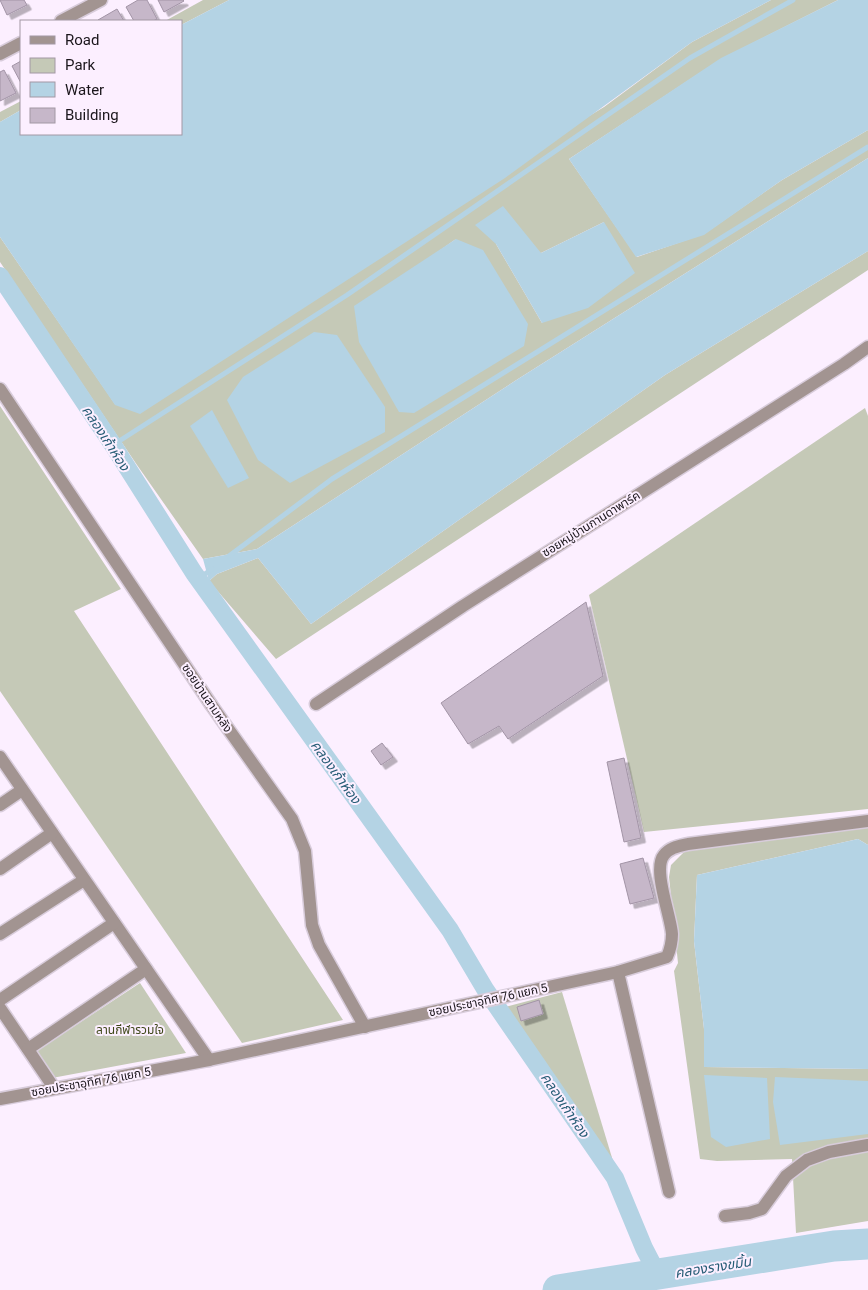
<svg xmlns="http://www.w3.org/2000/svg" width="868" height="1290" viewBox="0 0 868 1290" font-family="Roboto,'Noto Sans Thai',sans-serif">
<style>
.green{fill:#c5c9b7;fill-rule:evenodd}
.water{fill:#b4d3e4}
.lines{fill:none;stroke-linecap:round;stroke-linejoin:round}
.stream{stroke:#b4d3e4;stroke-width:5}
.canal{stroke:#b4d3e4;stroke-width:18}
.river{stroke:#b4d3e4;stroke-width:31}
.building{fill:#c6b7c9;stroke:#a294a6;filter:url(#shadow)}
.minor-casing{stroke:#d8ccdb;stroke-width:15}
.minor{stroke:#a29491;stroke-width:12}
.labels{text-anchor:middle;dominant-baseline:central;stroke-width:4;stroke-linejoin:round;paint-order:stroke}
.street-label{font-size:12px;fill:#1a151b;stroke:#fcefff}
.park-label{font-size:12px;fill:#3e4718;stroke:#fcefff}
.water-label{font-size:14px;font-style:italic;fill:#275d76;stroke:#fcefff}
</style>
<defs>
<filter id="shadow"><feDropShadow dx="4.5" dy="4.5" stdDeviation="0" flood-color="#0004"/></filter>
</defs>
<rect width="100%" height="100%" fill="#fcefff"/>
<g class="green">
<path d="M 203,0 L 229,0 L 181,25 L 181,21 L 165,21 Z"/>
<path d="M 771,0 L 838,0 L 721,59 L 569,159 L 637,257 L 704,234 L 782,180 L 868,130 L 868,158 L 518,379 L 257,549 L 203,559 L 137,465 L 0,262 L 0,237 L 115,404 L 604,107 L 692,42 ZM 604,222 L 542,323 L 496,244 L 541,253 ZM 456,239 L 359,342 L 422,263 Z"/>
<path d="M 21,101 L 21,110 L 0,122 L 0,112 Z"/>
<path d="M 868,251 L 868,270 L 276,659 L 209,581 L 217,574 L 258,558 L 311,624 L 665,375 Z"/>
<path d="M 0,406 L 121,589 L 74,611 L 343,1020 L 242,1043 L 0,691 Z"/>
<path d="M 865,408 L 868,416 L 868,809 L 644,832 L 589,595 Z"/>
<path d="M 868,827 L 868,845 L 858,839 L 697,875 L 694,941 L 704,1029 L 704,1067 L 868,1069 L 868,1221 L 796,1233 L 792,1159 L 717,1161 L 700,1159 L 674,971 L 678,963 L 669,877 L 671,865 L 685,851 Z"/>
<path d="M 140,983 L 186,1053 L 52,1078 L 35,1052 Z"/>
<path d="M 562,992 L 613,1161 L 607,1156 L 501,1008 Z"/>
</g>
<g class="water">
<path d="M 229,0 L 771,0 L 692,42 L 505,178 L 140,414 L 115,405 L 0,237 L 0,122 L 21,110 L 21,134 L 181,134 L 181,25 Z"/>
<path d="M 838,0 L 868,0 L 868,130 L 782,180 L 704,235 L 636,257 L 569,159 L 721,58 Z"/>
<path d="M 868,158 L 868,251 L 665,375 L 311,624 L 258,558 L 217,574 L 209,581 L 203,559 L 257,549 L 518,379 Z"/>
<path d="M 503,206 L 541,253 L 604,222 L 635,273 L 588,308 L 542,323 L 496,244 L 475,225 Z"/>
<path d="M 456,239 L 483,250 L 528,324 L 524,346 L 414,413 L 399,412 L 359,342 L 354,306 Z"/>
<path d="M 314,332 L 337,335 L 385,407 L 385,432 L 290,483 L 258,460 L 227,400 L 243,377 Z"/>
<path d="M 212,410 L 249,478 L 228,488 L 190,426 Z"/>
<path d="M 858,839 L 868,845 L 868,1069 L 704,1067 L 704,1029 L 694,941 L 697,875 Z"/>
<path d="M 704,1075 L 767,1078 L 770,1139 L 726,1147 L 711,1137 Z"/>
<path d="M 775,1077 L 868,1081 L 868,1134 L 780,1145 L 773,1102 Z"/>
</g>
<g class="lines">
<g class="stream">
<path d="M 113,445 L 347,295 L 690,58 L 793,0"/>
<path d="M 229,556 L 332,479 L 868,147"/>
<path d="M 198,579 L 212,569"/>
</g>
<path class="canal" d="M 0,276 L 113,445 L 194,573 L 450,930 L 485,989 L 615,1178 L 644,1248 L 658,1275"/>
<path class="river" d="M 558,1290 L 834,1246 L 868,1244"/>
</g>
<g class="building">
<path d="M 0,0 L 24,0 L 27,5 L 7,15 Z"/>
<path d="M 138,0 L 147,0 L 157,19 L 153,21 L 134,21 L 126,7 Z"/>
<path d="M 158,0 L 183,0 L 184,1 L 164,12 Z"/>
<path d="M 117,9 L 124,21 L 99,21 L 98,20 Z"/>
<path d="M 21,61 L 21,83 L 12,66 Z"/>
<path d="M 4,70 L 16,93 L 0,101 L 0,72 Z"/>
<path d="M 586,602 L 603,676 L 508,739 L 499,726 L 468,744 L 441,703 Z"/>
<path d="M 382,743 L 393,757 L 381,765 L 371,751 Z"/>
<path d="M 624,758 L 641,838 L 624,842 L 607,762 Z"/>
<path d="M 643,858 L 654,898 L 630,904 L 620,864 Z"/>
<path d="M 539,1000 L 543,1014 L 521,1021 L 517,1007 Z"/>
</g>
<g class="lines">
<defs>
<g id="minor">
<path d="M 61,21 L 101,0"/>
<path d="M 0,54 L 21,43"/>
<path d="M 0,389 L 212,706 L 292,819 L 305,851 L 312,925 L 319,945 L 365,1027"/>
<path d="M 316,704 L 463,606 L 844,364 L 868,347"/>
<path d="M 0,757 L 209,1060"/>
<path d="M 0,805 L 22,790"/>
<path d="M 0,869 L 52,833"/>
<path d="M 0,934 L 84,880"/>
<path d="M 618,972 L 669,1192"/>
<path d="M 0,1000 L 114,923"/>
<path d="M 0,1008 L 54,1088"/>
<path d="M 28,1049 L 146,969"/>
<path d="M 0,1099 L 209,1060 L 618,972 L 667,957 C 670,950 672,942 672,934 C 671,916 652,869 664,855 C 670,847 680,846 688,844 L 868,821"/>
<path d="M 725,1216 L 749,1213 L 762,1209 L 786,1176 L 807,1160 L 829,1152 L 868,1145"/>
</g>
</defs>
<use href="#minor" class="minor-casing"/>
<use href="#minor" class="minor"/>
</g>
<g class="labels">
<g class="street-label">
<text transform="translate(591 524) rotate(-32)">ซอยหมู่บ้านกานดาพาร์ค</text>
<text transform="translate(207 698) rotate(56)">ซอยบ้านสามหลัง</text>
<text transform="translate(488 1000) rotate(-12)">ซอยประชาอุทิศ 76 แยก 5</text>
<text transform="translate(91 1082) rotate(-10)">ซอยประชาอุทิศ 76 แยก 5</text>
</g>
<g class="park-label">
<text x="130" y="1030">ลานกีฬารวมใจ</text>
</g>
<g class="water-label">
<text transform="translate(106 438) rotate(57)">คลองเก้าห้อง</text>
<text transform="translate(336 772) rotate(54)">คลองเก้าห้อง</text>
<text transform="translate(565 1105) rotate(56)">คลองเก้าห้อง</text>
<text transform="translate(713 1267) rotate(-9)">คลองรางขมิ้น</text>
</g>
</g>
<rect x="20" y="20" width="162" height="115" fill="#fcefff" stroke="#a298a4"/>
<rect x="30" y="36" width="25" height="8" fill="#a29491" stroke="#a298a4"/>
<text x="65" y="45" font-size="15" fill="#1a151b">Road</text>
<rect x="30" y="58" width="25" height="15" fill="#c5c9b7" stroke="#a298a4"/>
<text x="65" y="70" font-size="15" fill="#1a151b">Park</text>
<rect x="30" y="82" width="25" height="15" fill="#b4d3e4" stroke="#a298a4"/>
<text x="65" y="95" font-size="15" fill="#1a151b">Water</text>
<rect x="30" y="108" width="25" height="15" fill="#c6b7c9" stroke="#a298a4"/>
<text x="65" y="120" font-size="15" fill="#1a151b">Building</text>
</svg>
